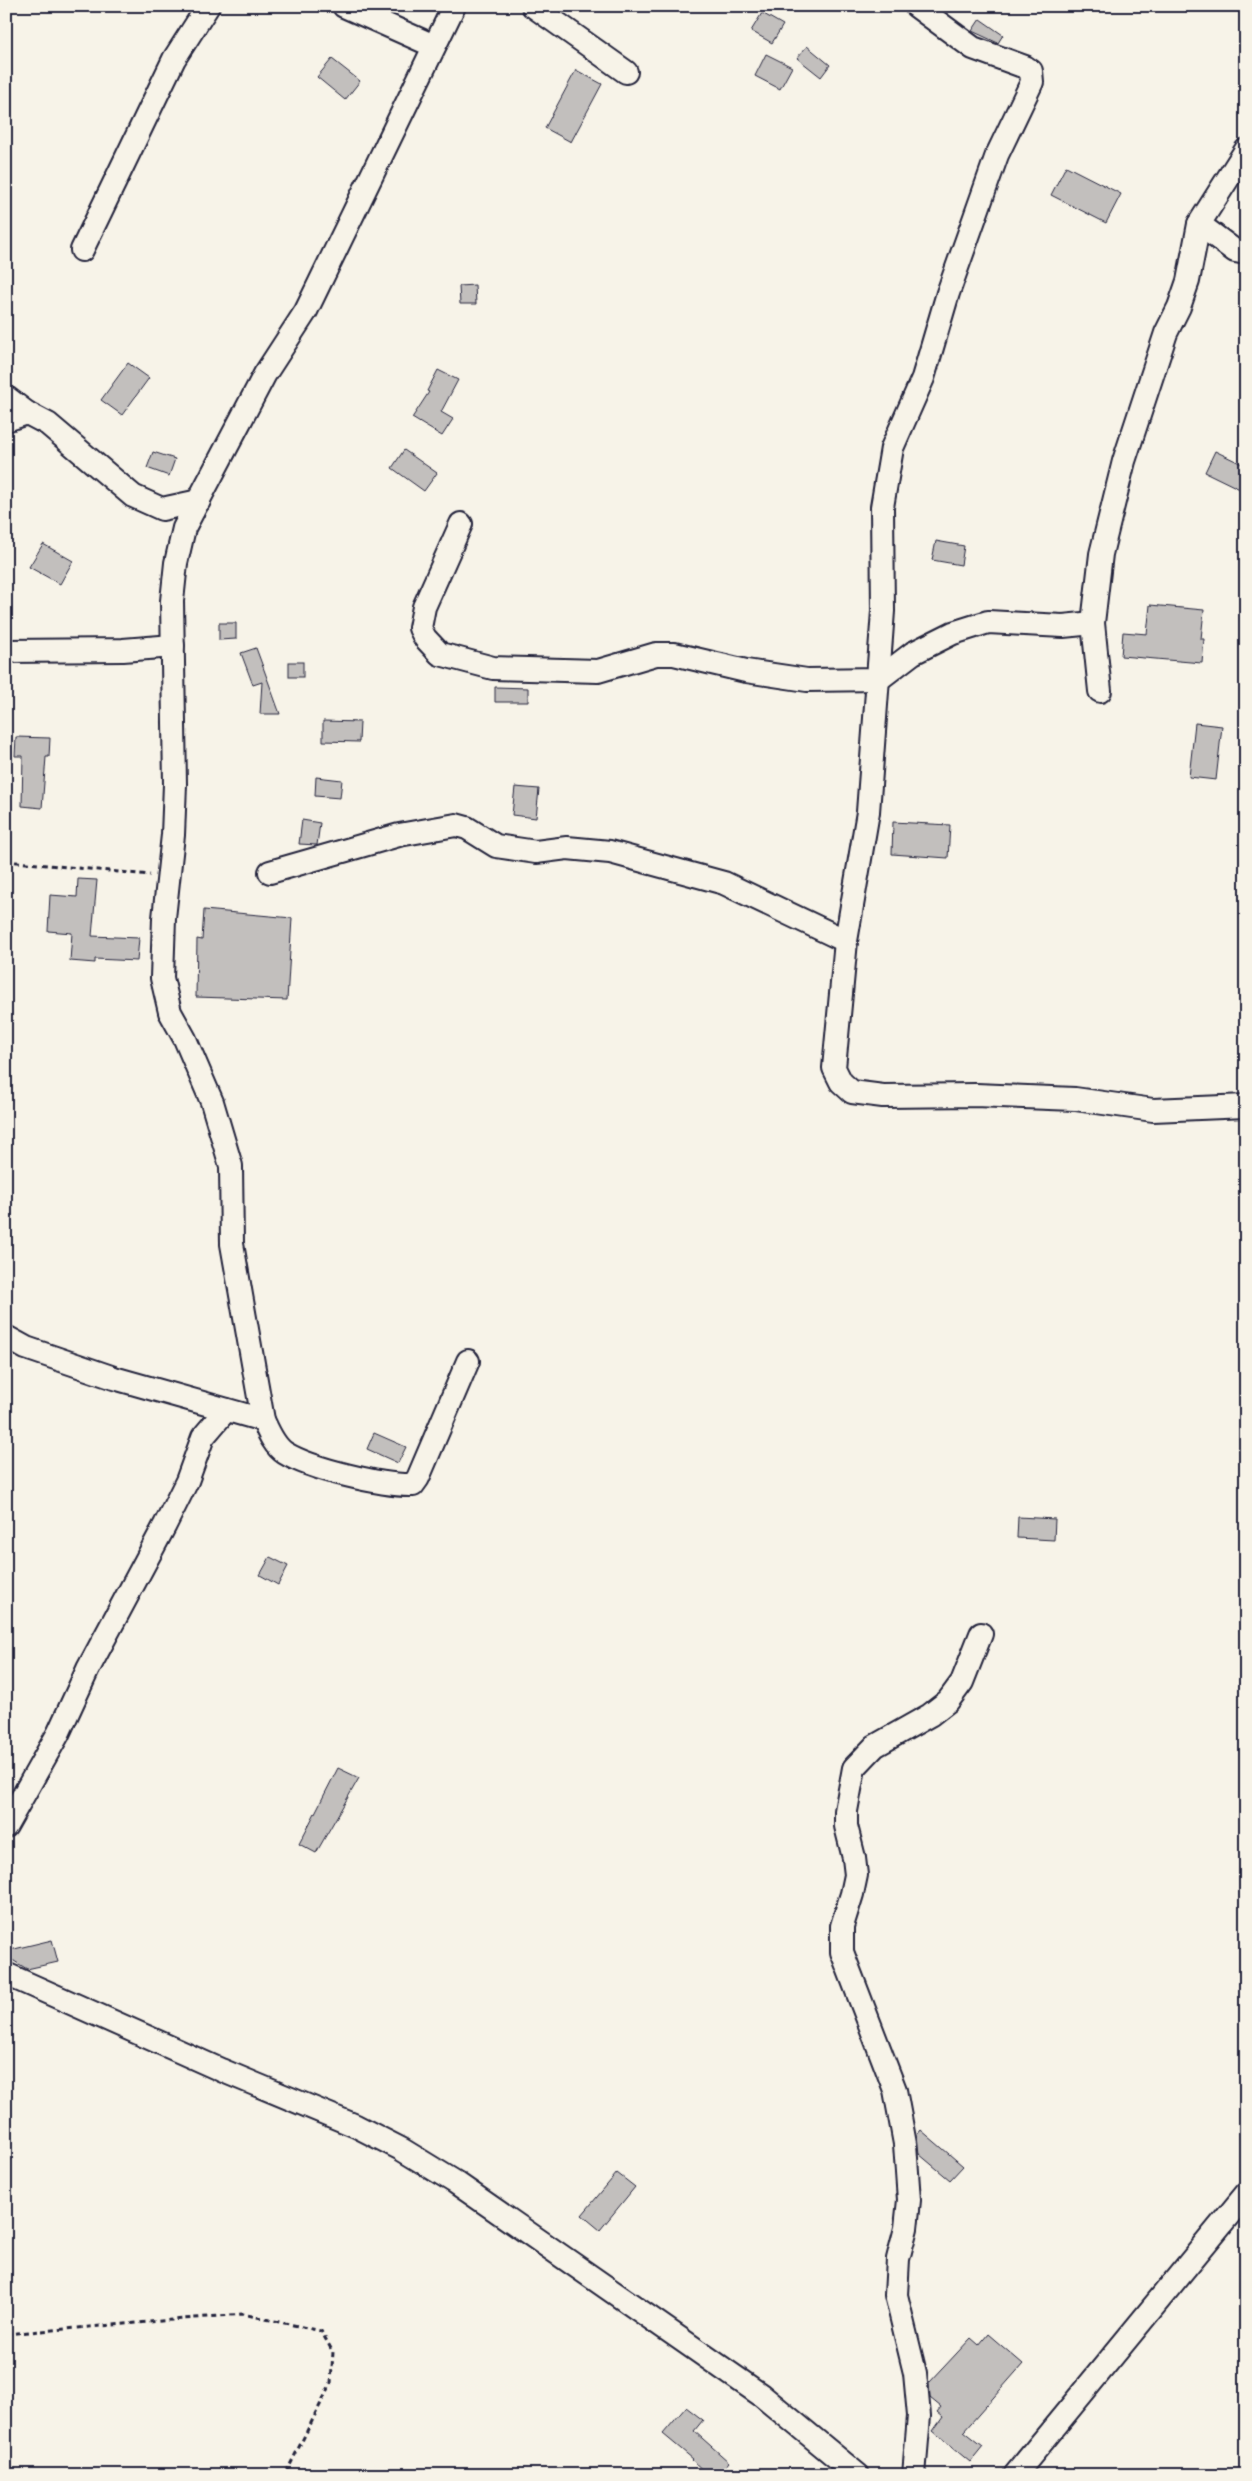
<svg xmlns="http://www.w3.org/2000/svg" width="1252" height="2481" viewBox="0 0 1252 2481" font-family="'Architects Daughter',sans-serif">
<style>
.building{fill:#c2bfbd;stroke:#22223b}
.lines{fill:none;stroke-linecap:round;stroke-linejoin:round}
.minor-casing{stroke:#22223b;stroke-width:26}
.path{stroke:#22223b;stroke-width:3;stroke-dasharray:5 4;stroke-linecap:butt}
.minor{stroke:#f7f3e8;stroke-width:22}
</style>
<rect width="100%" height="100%" fill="#f7f3e8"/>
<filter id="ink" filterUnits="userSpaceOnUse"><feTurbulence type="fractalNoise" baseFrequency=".02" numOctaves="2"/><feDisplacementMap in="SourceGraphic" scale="10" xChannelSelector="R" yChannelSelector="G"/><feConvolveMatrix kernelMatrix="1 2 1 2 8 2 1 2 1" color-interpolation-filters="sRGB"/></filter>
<g filter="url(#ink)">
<g class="building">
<path d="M 762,13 L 783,25 L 772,43 L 751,31 Z"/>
<path d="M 980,19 L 1003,35 L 998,43 L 972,31 Z"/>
<path d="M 807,46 L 830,65 L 821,77 L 797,58 Z"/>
<path d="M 766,54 L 792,67 L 780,89 L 755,76 Z"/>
<path d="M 332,59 L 360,81 L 345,100 L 317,77 Z"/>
<path d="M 576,70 L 602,84 L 571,142 L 545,128 Z"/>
<path d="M 1066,166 L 1121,194 L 1106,223 L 1051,195 Z"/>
<path d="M 475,285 L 476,304 L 460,304 L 459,286 Z"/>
<path d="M 128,363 L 149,378 L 122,415 L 101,400 Z"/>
<path d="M 438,370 L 458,380 L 441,412 L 453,419 L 442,436 L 412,418 L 429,392 L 427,391 Z"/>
<path d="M 404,450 L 437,473 L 424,491 L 392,468 Z"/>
<path d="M 1215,451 L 1246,466 L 1246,492 L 1205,472 Z"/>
<path d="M 153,452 L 175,459 L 169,476 L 147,468 Z"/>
<path d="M 936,541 L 964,546 L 961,565 L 932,560 Z"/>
<path d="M 43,544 L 73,561 L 60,584 L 29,567 Z"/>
<path d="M 1150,605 L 1204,610 L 1201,639 L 1204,639 L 1202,663 L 1121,656 L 1123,632 L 1147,634 Z"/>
<path d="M 219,623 L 236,623 L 236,639 L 219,640 Z"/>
<path d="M 256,648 L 263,667 L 280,714 L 260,714 L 262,682 L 253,685 L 241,653 Z"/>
<rect x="289" y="662" width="14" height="15"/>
<path d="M 495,687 L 528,688 L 528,702 L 495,702 Z"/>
<path d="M 323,721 L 360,722 L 359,742 L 323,741 Z"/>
<path d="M 1195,723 L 1222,726 L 1216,780 L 1189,777 Z"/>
<path d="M 16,737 L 50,738 L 49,757 L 46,757 L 42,808 L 22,806 L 23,756 L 15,756 Z"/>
<path d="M 316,777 L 342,780 L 340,798 L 315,796 Z"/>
<path d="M 515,787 L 539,789 L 536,818 L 512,815 Z"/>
<path d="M 302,820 L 320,823 L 317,845 L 299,844 Z"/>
<path d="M 893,822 L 950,825 L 948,858 L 892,854 Z"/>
<path d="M 78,879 L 97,880 L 92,936 L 139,938 L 137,961 L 95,959 L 95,963 L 70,961 L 72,933 L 48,931 L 50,895 L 77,897 Z"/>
<path d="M 204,910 L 292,918 L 287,1000 L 196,997 L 197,939 L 202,940 Z"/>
<path d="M 374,1433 L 406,1447 L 398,1463 L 367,1449 Z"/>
<path d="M 1018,1517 L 1055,1519 L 1054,1540 L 1017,1538 Z"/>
<path d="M 270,1557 L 288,1566 L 278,1585 L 260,1575 Z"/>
<path d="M 338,1768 L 359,1778 L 316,1853 L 299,1844 Z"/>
<path d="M 52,1940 L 58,1962 L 27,1969 L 6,1956 L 6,1951 Z"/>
<path d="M 921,2130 L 963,2166 L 950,2180 L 919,2154 L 917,2135 Z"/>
<path d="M 617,2173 L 635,2187 L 600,2230 L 582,2215 Z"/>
<path d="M 988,2334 L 1023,2364 L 964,2431 L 983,2446 L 970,2462 L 933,2431 L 943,2417 L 937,2412 L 941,2407 L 930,2398 L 929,2383 L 971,2338 L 979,2345 Z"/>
<path d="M 686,2407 L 703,2420 L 694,2431 L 729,2462 L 718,2475 L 708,2475 L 692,2460 L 693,2459 L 663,2434 Z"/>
</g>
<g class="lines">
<defs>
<g id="minor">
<path d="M 344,6 L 434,46"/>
<path d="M 454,6 L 306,311 L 265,374 L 184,528 L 176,563 L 172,601 L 175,784 L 173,835 L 164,918 L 162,978 L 170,1012 L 185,1039 L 212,1102 L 231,1166 L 232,1244 L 263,1420 C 268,1431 274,1446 285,1453 C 311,1469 383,1486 413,1485 L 418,1478 L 468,1361"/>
<path d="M 533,6 L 626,72"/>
<path d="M 916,6 L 973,48 L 1025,67 L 1031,71 L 1032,82 L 997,155 L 948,293 L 923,378 L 892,448 L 882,507 L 883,611 L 868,812 L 846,941 L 834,1068 L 841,1082 L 852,1092 L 883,1096 L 976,1095 L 1075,1099 L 1153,1110 L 1246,1106"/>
<path d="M 1246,150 L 1199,224 L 1235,251 L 1246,253"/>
<path d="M 82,250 L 174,59 L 208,6"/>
<path d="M 6,397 L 27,413"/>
<path d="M 6,420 L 27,413 L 48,424 L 133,496 L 162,509 L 199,501"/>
<path d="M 461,524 L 424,607 L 420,628 L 425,638 L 440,654 L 493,668 L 598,671 L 656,654 L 674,654 L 746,671 L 807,680 L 879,679 L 913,653 L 953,633 L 988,622 L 1063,626 L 1093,623"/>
<path d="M 6,651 L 123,650 L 173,646"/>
<path d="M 1100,691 L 1093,623 L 1101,554 L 1124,461 L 1166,333 L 1179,307 L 1188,281 L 1199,224"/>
<path d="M 270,872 L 399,835 L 456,825 L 467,828 L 496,846 L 536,852 L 567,848 L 610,852 L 724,883 L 846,941"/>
<path d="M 6,1337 L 26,1348 L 114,1378 L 263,1420"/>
<path d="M 6,1826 L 58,1734 L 88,1669 L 165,1525 L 187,1481 L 203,1437 L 226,1410"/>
<path d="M 6,1974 L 221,2070 L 356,2126 L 401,2149 L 455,2182 L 761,2395 L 858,2475"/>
<path d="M 914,2475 L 919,2416 L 915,2373 L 896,2295 L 898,2259 L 906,2228 L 909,2200 L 905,2144 L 895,2090 L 842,1952 L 842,1926 L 852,1894 L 856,1875 L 854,1858 L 846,1826 L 846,1811 L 854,1768 L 875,1746 L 930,1715 L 948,1701 L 962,1682 L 981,1634"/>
<path d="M 1015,2475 L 1246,2194"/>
</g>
</defs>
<use href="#minor" class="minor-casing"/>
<g class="path">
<path d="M 6,861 L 150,875"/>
<path d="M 6,2334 L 243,2314 L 321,2331 L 333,2352 L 331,2383 L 285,2475"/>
</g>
<use href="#minor" class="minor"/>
</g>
</g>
<rect width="1252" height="2481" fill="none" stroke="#f7f3e8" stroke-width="25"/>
<rect x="12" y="12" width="1227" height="2456" fill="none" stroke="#22223b" stroke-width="2" filter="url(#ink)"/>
</svg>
